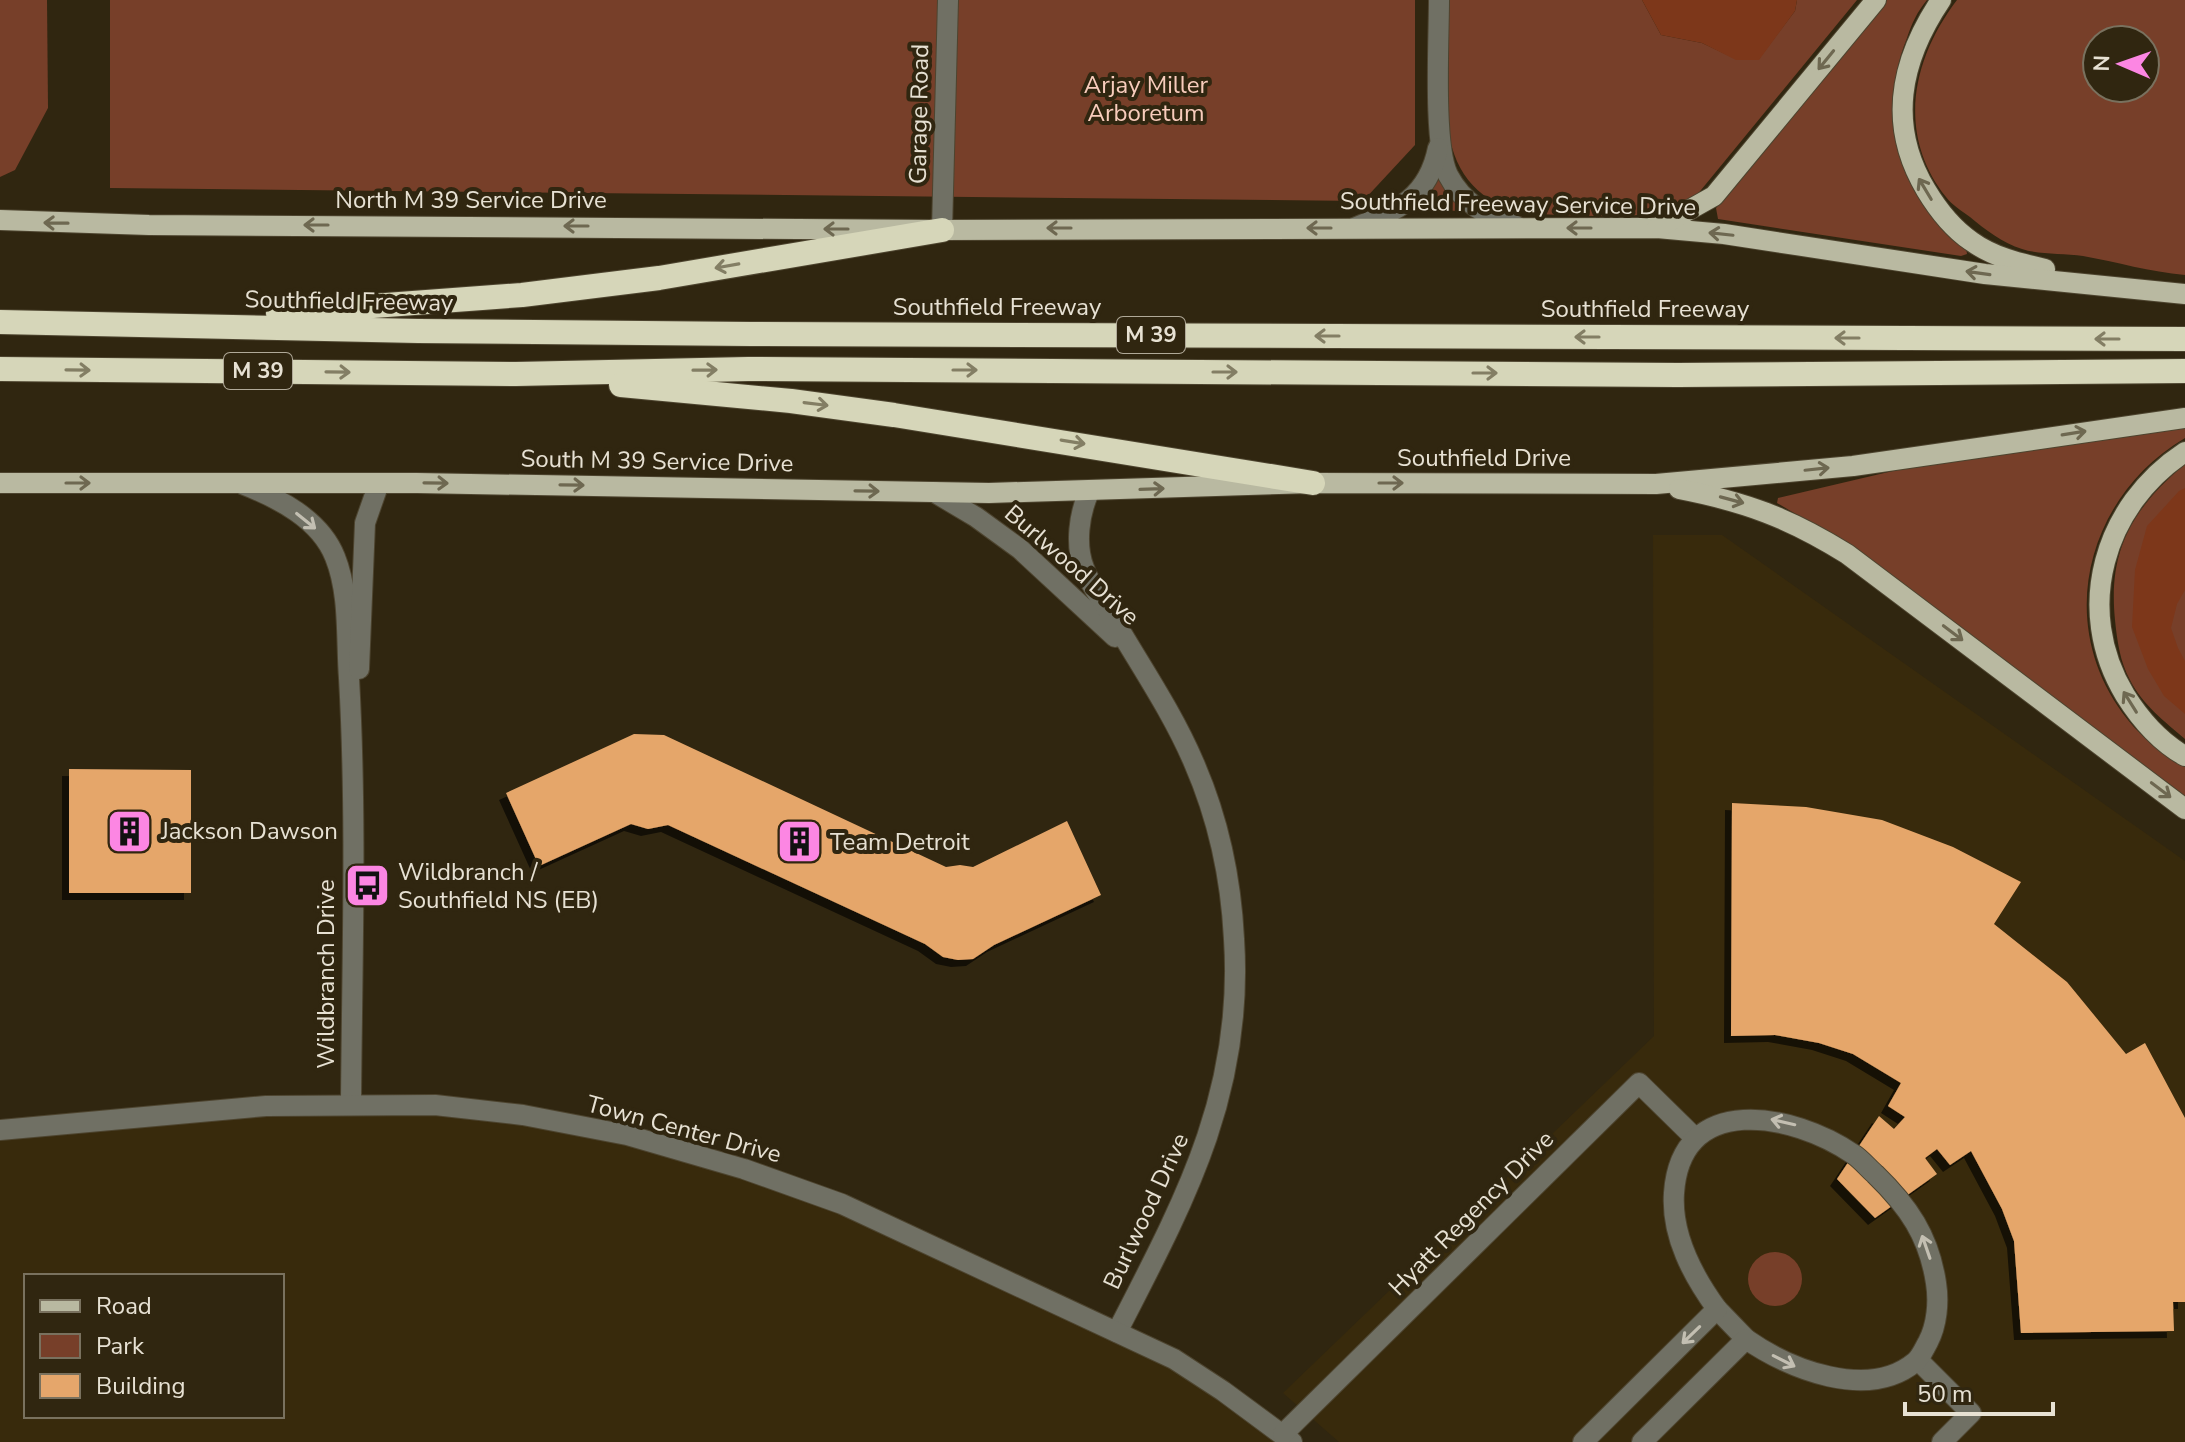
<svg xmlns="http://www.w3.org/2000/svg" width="2185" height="1442" viewBox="0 0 2185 1442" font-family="'Nunito Sans',sans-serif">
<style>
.built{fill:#382a0c;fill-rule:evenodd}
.green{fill:#773f29;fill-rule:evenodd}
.forest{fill:#7d371a}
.building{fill:#e5a66b;filter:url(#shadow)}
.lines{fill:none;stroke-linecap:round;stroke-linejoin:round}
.minor-casing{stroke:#4d442f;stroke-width:22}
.major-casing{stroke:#4d442f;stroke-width:22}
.highway-casing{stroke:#4d442f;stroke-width:26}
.minor{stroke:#707064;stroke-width:20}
.major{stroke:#b9b9a1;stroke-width:20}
.highway{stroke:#d6d6b9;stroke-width:24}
.oneway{stroke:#6e6851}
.oneway2{stroke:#837e64}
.oneway3{stroke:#c3bfb2}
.labels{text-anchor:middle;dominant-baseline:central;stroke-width:8;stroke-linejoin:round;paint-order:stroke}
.shield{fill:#302610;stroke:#b0a998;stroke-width:2}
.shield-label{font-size:22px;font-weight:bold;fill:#e7e1d3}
.park-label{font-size:24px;fill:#f8ccbc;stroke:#302610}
.street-label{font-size:24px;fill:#e7e1d3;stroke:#302610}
.poi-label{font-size:24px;fill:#e7e1d3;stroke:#302610;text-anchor:start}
</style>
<defs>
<filter id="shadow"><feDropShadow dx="-7" dy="7" stdDeviation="0" flood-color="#0009"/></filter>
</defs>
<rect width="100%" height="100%" fill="#302610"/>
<g class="built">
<path d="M 1653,535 L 1722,535 L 2185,861 L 2185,1442 L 1339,1442 L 1283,1393 L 1654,1036 Z"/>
<path d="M 435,1105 L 744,1169 L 1117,1332 L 1292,1442 L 0,1442 L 0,1130 ZM 26,1276 L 282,1276 L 282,1416 L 26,1416 Z"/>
</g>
<g class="green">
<path d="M 0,0 L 47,0 L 48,108 L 15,170 L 0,177 Z"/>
<path d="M 110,0 L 1415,0 L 1415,145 L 1363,201 L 110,188 Z"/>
<path d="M 1449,0 L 1642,0 L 1661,35 L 1702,43 L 1736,59 L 1758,60 L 1795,11 L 1797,0 L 1857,0 L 1692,201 C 1657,224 1572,214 1528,214 C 1481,203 1456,178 1448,130 Z"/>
<path d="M 1885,0 L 1927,0 C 1917,12 1912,23 1907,38 C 1883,97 1892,161 1930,213 C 1939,226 1954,236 1966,247 L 1967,254 L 1961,256 L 1718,219 L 1716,208 Z"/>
<path d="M 1957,0 L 2185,0 L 2185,275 C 2150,272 2117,262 2083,256 C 2063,253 2040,255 2022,249 C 2003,243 1984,229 1970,217 C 1962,211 1952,205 1946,197 C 1896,134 1912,59 1957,0 ZM 2097,40 L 2145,40 L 2145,88 L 2097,88 Z"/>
<path d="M 1435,179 L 1441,181 L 1459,206 L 1458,211 L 1414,209 Z"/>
<path d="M 2185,428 L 2185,438 C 2085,497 2053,627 2128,720 C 2143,739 2164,754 2185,767 L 2185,800 L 1818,527 L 1777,503 L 1778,498 L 1897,470 L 2121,434 Z"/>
<path d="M 2185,464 L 2185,739 C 2165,722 2142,704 2130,680 C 2120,662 2117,640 2115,620 C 2108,550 2132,509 2185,464 Z"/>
<circle cx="1775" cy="1279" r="27"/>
</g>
<g class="forest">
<path d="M 1642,0 L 1797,0 L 1795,11 L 1759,60 L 1736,60 L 1702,43 L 1661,35 Z"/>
<path d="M 2185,488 L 2185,590 L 2177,604 L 2171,628 L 2178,648 L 2185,661 L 2185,714 L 2164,696 L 2148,669 L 2132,627 L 2135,570 L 2147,526 L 2179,491 Z"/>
</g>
<g class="building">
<path d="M 634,734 L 664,735 L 946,867 L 960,865 L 973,867 L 1067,821 L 1101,895 L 994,945 L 973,959 L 958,960 L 943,957 L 925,944 L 668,825 L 648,829 L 631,824 L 539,866 L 506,793 Z"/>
<path d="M 69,769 L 191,770 L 191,893 L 69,893 Z"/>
<path d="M 1732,803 L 1806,807 L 1882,820 L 1953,847 L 2021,882 L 1994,924 L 2067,982 L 2126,1054 L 2145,1043 L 2185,1118 L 2185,1302 L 2173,1302 L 2174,1331 L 2021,1333 L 2014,1241 L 2002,1209 L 1971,1151 L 1950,1165 L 1937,1149 L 1925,1158 L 1937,1174 L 1875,1218 L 1837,1179 L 1879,1116 L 1894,1129 L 1905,1117 L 1888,1106 L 1901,1083 L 1853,1054 L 1819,1043 L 1775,1035 L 1731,1036 Z"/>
</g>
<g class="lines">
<defs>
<g id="minor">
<path d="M 1439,0 C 1439,38 1433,145 1448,175 C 1463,204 1487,216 1516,226"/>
<path d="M 1354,228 C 1398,210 1428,198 1438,148"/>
<path d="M 942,230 L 948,0"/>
<path d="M 242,484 C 278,498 320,519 335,557 C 350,594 346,639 349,678 C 357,820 352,962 351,1104"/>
<path d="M 934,492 L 976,517 L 1020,549 L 1115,637"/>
<path d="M 1089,492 C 1079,514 1075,545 1084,568 C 1089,583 1100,597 1108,610 C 1137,661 1171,709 1194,763 C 1218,818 1231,879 1234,939 C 1244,1092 1185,1200 1117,1332"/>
<path d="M 359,669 L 365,523 L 379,483"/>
<path d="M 0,1130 L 266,1106 L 435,1105 L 523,1115 L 627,1135 L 744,1169 L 842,1204 L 1174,1359 L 1223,1391 L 1292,1442"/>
<path d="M 1717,1309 L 1746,1339"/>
<path d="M 1918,1360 L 1971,1413 L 1942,1442"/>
<path d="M 1283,1434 L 1639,1083 L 1695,1138"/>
<path d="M 1583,1442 L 1717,1309 C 1693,1276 1671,1236 1674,1193 C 1681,1091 1793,1113 1853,1154 C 1861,1159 1868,1168 1875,1174 C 1908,1206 1929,1236 1936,1283 C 1939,1302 1937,1325 1928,1342 C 1924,1349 1921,1357 1915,1362 C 1868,1401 1789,1369 1746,1339 L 1642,1442"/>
</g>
<g id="major">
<path d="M 1941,0 C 1900,61 1887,125 1926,190 C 1938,210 1952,228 1971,241 C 1993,257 2019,263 2045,269"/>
<path d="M 0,220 L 149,225 L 942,230 L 1657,228 L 1724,234 L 1985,274 L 2185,294"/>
<path d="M 1657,228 L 1714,196 L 1876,0"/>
<path d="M 2185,452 C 2104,505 2073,609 2125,695 C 2140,719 2160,742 2185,756"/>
<path d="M 0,483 L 417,483 L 989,493 L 1313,483 L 1656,484 L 1853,466 L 2185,418"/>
<path d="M 1679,489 C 1746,502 1789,518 1847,554 L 2185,809"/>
</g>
<g id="highway">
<path d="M 278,313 L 522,295 L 659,278 L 942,230"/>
<path d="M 0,322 L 418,331 L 750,334 L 2185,339"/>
<path d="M 0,369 L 516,374 L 748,369 L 1678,375 L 2185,371"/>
<path d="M 621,385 L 791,401 L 894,415 L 1313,483"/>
</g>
</defs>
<use href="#minor" class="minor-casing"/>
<use href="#major" class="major-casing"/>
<use href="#highway" class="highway-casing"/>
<use href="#minor" class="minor"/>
<use href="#major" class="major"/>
<use href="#highway" class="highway"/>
</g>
<defs><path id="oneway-shaft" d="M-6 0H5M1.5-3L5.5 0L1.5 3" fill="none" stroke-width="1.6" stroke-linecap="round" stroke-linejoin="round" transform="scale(2)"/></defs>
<g class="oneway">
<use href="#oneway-shaft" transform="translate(1826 60) rotate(129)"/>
<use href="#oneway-shaft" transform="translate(1925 189) rotate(-121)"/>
<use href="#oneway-shaft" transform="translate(56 223) rotate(-179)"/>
<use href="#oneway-shaft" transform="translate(316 225) rotate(-180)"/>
<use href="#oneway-shaft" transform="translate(576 226) rotate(-180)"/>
<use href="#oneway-shaft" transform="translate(1059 228) rotate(-180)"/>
<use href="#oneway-shaft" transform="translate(1319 228) rotate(-180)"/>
<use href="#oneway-shaft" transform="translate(1579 228) rotate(180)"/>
<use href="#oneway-shaft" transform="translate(836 229) rotate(-180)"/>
<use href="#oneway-shaft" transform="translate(1721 234) rotate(-174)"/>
<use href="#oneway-shaft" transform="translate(1978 273) rotate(-172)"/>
<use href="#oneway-shaft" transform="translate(2074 433) rotate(-9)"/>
<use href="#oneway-shaft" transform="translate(1817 469) rotate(-6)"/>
<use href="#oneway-shaft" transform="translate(78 483)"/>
<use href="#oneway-shaft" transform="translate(436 483) rotate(1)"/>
<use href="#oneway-shaft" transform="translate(1391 483)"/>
<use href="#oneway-shaft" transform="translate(572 485) rotate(1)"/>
<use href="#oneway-shaft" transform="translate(1152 489) rotate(-2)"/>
<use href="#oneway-shaft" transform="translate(867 491) rotate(1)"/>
<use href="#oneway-shaft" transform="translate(1732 500) rotate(15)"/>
<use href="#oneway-shaft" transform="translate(1953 633) rotate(37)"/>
<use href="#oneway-shaft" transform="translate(2130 702) rotate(-122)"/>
<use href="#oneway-shaft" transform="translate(2161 790) rotate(37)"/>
</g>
<g class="oneway2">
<use href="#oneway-shaft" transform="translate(727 266) rotate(170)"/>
<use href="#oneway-shaft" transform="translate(1327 336) rotate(-180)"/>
<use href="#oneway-shaft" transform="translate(1587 337) rotate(-180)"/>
<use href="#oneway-shaft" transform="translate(1847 338) rotate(-180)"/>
<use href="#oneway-shaft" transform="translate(2107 339) rotate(-180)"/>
<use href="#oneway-shaft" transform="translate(78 370) rotate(1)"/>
<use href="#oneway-shaft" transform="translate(705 370) rotate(-1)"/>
<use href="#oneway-shaft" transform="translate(965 370)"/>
<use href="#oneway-shaft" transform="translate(338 372) rotate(1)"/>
<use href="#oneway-shaft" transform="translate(1225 372)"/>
<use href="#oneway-shaft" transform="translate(1485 373)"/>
<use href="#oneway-shaft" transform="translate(816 404) rotate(7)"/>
<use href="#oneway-shaft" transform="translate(1073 442) rotate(9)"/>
</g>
<g class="oneway3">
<use href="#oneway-shaft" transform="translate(306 521) rotate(39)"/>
<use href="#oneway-shaft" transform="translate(1783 1122) rotate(-167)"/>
<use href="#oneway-shaft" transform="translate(1926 1247) rotate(-109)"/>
<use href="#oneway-shaft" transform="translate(1691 1335) rotate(136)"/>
<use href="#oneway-shaft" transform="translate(1784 1361) rotate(27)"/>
</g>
<defs>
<symbol id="building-square" viewBox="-11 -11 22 22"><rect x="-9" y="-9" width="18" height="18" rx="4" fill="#fc86e3" stroke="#302610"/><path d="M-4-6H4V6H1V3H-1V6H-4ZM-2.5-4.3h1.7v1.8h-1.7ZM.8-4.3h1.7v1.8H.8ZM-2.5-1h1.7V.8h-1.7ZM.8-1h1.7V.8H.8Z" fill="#111"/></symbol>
<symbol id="bus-square" viewBox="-11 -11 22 22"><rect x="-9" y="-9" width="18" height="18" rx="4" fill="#fc86e3" stroke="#302610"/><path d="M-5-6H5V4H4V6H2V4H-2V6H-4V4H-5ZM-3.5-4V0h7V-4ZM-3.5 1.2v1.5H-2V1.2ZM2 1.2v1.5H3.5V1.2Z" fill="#111"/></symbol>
</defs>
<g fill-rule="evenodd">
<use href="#building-square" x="104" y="806" width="51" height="51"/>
<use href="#building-square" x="774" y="816" width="51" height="51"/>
<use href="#bus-square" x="342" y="860" width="51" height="51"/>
</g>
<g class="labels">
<g class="shield">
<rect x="1117" y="317" width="68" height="36" rx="6"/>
<rect x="224" y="353" width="68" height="36" rx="6"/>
</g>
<g class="shield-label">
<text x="1151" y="335">M 39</text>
<text x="258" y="371">M 39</text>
</g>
<g class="park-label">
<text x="1146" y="85">Arjay Miller<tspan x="1146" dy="28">Arboretum</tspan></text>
</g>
<g class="street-label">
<text transform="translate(919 114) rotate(-89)">Garage Road</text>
<text x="471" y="200">North M 39 Service Drive</text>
<text transform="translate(1518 204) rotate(1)">Southfield Freeway Service Drive</text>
<text transform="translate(349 301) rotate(1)">Southfield Freeway</text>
<text x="997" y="307">Southfield Freeway</text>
<text x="1645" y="309">Southfield Freeway</text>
<text x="1484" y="458">Southfield Drive</text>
<text transform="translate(657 461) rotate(1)">South M 39 Service Drive</text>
<text transform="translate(1072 565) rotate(41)">Burlwood Drive</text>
<text transform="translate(326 974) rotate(-90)">Wildbranch Drive</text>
<text transform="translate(684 1129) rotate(15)">Town Center Drive</text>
<text transform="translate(1146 1211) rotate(-65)">Burlwood Drive</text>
<text transform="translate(1471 1213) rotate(-45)">Hyatt Regency Drive</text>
</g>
<g class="poi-label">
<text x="161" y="831">Jackson Dawson</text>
<text x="830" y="842">Team Detroit</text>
<text x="398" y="872">Wildbranch /<tspan x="398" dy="28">Southfield NS (EB)</tspan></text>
</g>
</g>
<rect x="24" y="1274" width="260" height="144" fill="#302610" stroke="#79715e" stroke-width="2"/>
<rect x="40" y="1300" width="40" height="12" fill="#b9b9a1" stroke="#79715e" stroke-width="2"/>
<text x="96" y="1314" font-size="24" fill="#e7e1d3">Road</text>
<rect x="40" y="1334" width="40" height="24" fill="#773f29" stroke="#79715e" stroke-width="2"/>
<text x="96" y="1354" font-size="24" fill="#e7e1d3">Park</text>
<rect x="40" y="1374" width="40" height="24" fill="#e5a66b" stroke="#79715e" stroke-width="2"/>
<text x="96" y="1394" font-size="24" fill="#e7e1d3">Building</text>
<g transform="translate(2121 64) rotate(272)"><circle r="38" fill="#302610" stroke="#79715e" stroke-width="2"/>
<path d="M0-6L14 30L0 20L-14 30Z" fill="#fc86e3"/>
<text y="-12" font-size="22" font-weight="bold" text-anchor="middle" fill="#e7e1d3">N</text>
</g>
<path d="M1905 1402v12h148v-12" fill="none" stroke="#e7e1d3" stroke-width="4"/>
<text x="1917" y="1402" font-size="24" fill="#e7e1d3" stroke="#302610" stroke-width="6" paint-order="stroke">50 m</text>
</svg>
